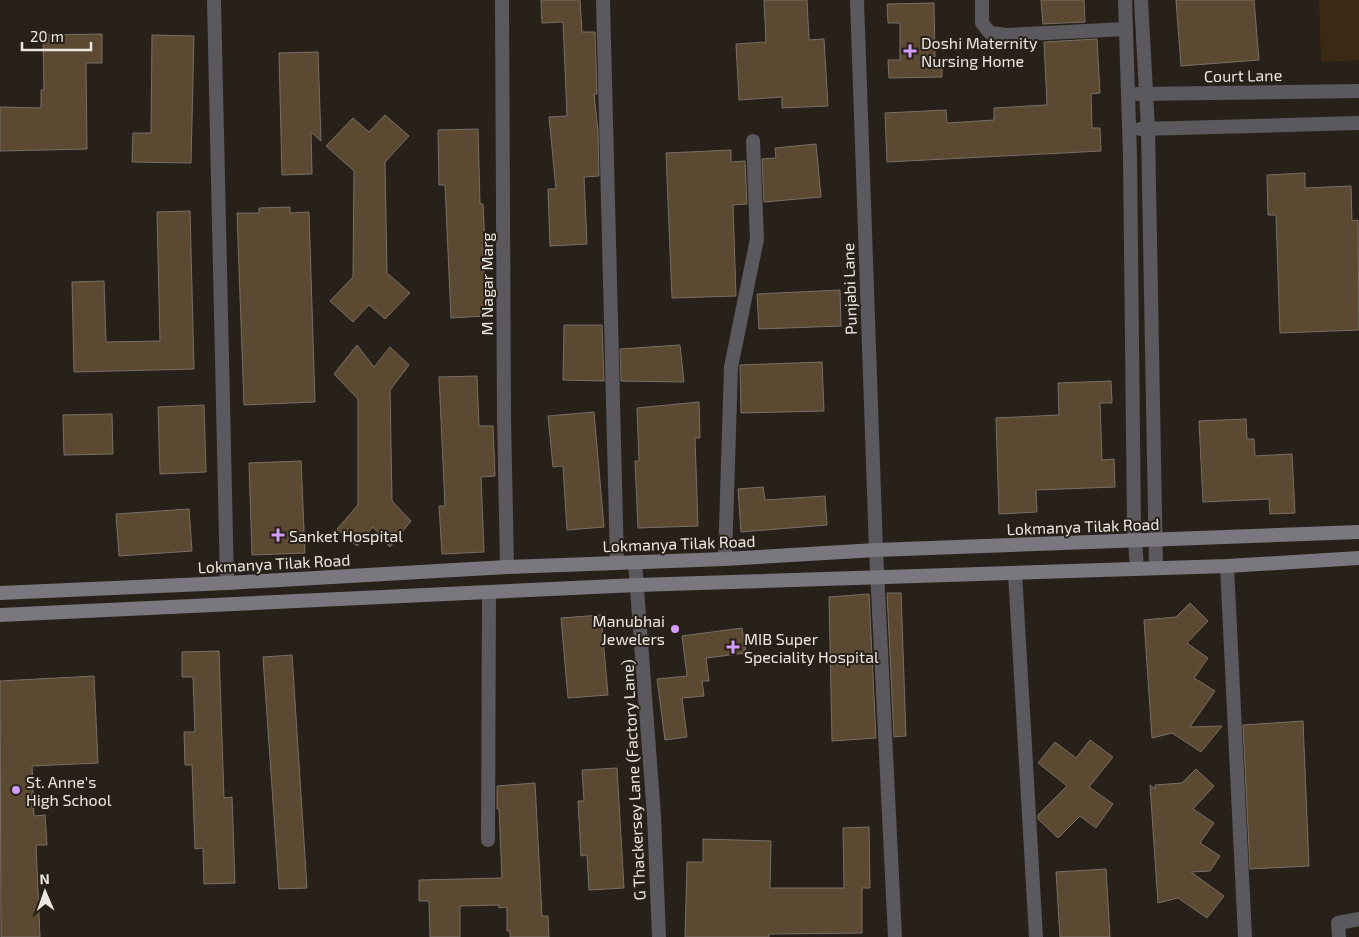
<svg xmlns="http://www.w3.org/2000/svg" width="1359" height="937" viewBox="0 0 1359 937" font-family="'Exo 2',sans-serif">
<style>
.pitch{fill:#3a2913}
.building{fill:#5c4932;stroke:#787067}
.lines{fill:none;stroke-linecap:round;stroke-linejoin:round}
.minor{stroke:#5b595d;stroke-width:14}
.tertiary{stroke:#5b595d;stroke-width:14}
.secondary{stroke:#7b777f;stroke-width:14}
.poi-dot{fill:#d29dfd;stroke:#282119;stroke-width:2}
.labels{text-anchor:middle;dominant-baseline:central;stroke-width:4;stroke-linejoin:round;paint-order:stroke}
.poi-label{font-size:16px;fill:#ece7e2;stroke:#282119;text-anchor:start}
.street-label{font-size:16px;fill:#ece7e2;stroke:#282119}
</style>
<rect width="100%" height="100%" fill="#282119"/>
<path class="pitch" d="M 1319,0 L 1359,0 L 1359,60 L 1321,62 Z"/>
<g class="building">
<path d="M 541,0 L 580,0 L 582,32 L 595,32 L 597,94 L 594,94 L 598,131 L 599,176 L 584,177 L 587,244 L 550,246 L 548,189 L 556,189 L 549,117 L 567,116 L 563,22 L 542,23 Z"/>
<path d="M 764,0 L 807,0 L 809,40 L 824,39 L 828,106 L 782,108 L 782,97 L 739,100 L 736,44 L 766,42 Z"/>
<path d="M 1041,0 L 1084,0 L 1085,22 L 1043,24 Z"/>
<path d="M 1176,0 L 1254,0 L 1259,60 L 1181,66 Z"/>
<path d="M 934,3 L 935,59 L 942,59 L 942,77 L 889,78 L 888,60 L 900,60 L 900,23 L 888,23 L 887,4 Z"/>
<path d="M 102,34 L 102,63 L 86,63 L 87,149 L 0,151 L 0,107 L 41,108 L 41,90 L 44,90 L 43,35 Z"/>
<path d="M 152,35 L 194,36 L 191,163 L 132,162 L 133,133 L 151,133 Z"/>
<path d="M 1097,39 L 1100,93 L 1091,94 L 1092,128 L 1100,128 L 1101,151 L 887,162 L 885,113 L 946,110 L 947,123 L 994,120 L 994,108 L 1047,105 L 1044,42 Z"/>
<path d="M 318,52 L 321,141 L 311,132 L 312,174 L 282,175 L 279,53 Z"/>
<path d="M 385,115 L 409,136 L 385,162 L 387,273 L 410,293 L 385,319 L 369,305 L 353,322 L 330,301 L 353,277 L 354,171 L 326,146 L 353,118 L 369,132 Z"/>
<path d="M 478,129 L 480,204 L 483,204 L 485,246 L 483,246 L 486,316 L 451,318 L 445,185 L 439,185 L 438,130 Z"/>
<path d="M 816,144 L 821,197 L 764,202 L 762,159 L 776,158 L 775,148 Z"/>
<path d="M 731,150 L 731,162 L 745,161 L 747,204 L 733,205 L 736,296 L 672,298 L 666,153 Z"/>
<path d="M 1305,173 L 1305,188 L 1351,186 L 1352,221 L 1358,220 L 1359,330 L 1280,333 L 1276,215 L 1268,215 L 1267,175 Z"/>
<path d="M 290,207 L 290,213 L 309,212 L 315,402 L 244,405 L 237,213 L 259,213 L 259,208 Z"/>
<path d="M 190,211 L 194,369 L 74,372 L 72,282 L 104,281 L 106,342 L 160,341 L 157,212 Z"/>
<path d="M 840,290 L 841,326 L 759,329 L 757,294 Z"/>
<path d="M 564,325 L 602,325 L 604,381 L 563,380 Z"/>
<path d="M 357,345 L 374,367 L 390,347 L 409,365 L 390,390 L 392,501 L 411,521 L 390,547 L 373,527 L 357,546 L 337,529 L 358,505 L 358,399 L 334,374 Z"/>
<path d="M 680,345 L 684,382 L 621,381 L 620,349 Z"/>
<path d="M 822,362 L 824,411 L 741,413 L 740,365 Z"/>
<path d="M 477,376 L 479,426 L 493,426 L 495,476 L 481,477 L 484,552 L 442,554 L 439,506 L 445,506 L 439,377 Z"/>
<path d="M 1111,381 L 1112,403 L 1100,403 L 1102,460 L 1114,459 L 1115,487 L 1036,490 L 1037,512 L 999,514 L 996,418 L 1059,415 L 1058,383 Z"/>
<path d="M 699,402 L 700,438 L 695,438 L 698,526 L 638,528 L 635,461 L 639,461 L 637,408 Z"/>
<path d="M 204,405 L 206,472 L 160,474 L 158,407 Z"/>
<path d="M 594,412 L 604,527 L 567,530 L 563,466 L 553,467 L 548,416 Z"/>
<path d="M 112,414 L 113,454 L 64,455 L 63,415 Z"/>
<path d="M 1246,419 L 1247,439 L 1254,439 L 1255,456 L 1292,454 L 1295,513 L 1270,514 L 1269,499 L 1203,502 L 1199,421 Z"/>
<path d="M 301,461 L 305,553 L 252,555 L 249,463 Z"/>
<path d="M 763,487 L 765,500 L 825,496 L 827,525 L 741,532 L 738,489 Z"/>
<path d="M 189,509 L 192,551 L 119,556 L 116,514 Z"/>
<path d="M 887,593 L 901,593 L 906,736 L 894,737 Z"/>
<path d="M 869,594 L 876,738 L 832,741 L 829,597 Z"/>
<path d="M 1190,603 L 1208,621 L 1187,643 L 1208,658 L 1194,678 L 1215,691 L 1190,727 L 1222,726 L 1201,752 L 1172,733 L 1152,738 L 1144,620 L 1176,617 Z"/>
<path d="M 601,615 L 608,695 L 568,698 L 561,618 Z"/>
<path d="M 742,628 L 746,653 L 706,658 L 709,681 L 702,681 L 704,696 L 682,698 L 687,737 L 665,740 L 657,679 L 687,676 L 682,636 Z"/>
<path d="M 219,651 L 224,798 L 232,797 L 235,883 L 204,884 L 203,848 L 195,849 L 192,765 L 185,765 L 184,732 L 195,732 L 193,677 L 182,677 L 182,652 Z"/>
<path d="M 292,655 L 307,888 L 279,889 L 263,657 Z"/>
<path d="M 94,676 L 98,763 L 32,766 L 34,816 L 45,815 L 47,845 L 36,845 L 40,937 L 1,937 L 0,681 Z"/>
<path d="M 1303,721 L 1309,866 L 1250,869 L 1243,725 Z"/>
<path d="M 1090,740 L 1113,757 L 1089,787 L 1113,804 L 1096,828 L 1080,816 L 1058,838 L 1038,819 L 1038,815 L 1067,786 L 1038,763 L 1055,742 L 1076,758 Z"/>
<path d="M 617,768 L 624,888 L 589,890 L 587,855 L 581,856 L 578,801 L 584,801 L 582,770 Z"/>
<path d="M 1196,769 L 1214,786 L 1193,809 L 1214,823 L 1200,843 L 1220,856 L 1210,871 L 1191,872 L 1224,896 L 1207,918 L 1178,898 L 1158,903 L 1150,785 L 1155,789 L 1155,785 L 1182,783 Z"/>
<path d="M 535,783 L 542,916 L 548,916 L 549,937 L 510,937 L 510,931 L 507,931 L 507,907 L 499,908 L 499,905 L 460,906 L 460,937 L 430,937 L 429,901 L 419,901 L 419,880 L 502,878 L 499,809 L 497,809 L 497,786 Z"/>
<path d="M 869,827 L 870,888 L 862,888 L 862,933 L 769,934 L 769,937 L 685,937 L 687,862 L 703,862 L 703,839 L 771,841 L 770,888 L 844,888 L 843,828 Z"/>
<path d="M 1106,869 L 1110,937 L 1060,937 L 1056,872 Z"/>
</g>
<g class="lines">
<g class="minor">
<path d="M 214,0 L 227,583"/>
<path d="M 502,0 L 504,417 L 507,567"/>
<path d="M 603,0 L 617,562"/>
<path d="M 857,0 L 876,550 L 895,937"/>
<path d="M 982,0 L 982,23 L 990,33 L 1007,35 L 1126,29"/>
<path d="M 725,559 L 731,367 L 757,239 L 753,141"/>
<path d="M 635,562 L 654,816 L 659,937"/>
<path d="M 1227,566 L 1245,937"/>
<path d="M 1015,573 L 1036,937"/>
<path d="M 488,840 L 489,592"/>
<path d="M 1339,937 L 1338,923 L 1359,919"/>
</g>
<g class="tertiary">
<path d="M 1125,0 L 1130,156 L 1134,527 L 1137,568"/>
<path d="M 1141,0 L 1148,129 L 1156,568"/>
<path d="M 1137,94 L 1359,91"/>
<path d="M 1140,129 L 1359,123"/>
</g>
<g class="secondary">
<path d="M 0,593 L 227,583 L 507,567 L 725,559 L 876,550 L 1359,532"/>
<path d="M 0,615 L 637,585 L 1227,566 L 1359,558"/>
</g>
</g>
<g class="poi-dot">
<path d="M907.5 43.5h5v5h5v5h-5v5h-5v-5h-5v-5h5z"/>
<path d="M275.5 527.5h5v5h5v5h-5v5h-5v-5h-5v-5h5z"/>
<circle cx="675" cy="629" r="5"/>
<path d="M730.5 639.5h5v5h5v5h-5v5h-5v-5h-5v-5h5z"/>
<circle cx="16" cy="790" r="5"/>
</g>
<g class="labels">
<g class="poi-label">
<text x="921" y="42">Doshi Maternity<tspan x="921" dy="18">Nursing Home</tspan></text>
<text x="289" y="535">Sanket Hospital</text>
<text x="665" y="620" text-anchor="end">Manubhai<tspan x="665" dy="18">Jewelers</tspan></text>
<text x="744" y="638">MIB Super<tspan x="744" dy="18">Speciality Hospital</tspan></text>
<text x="26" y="781">St. Anne's<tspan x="26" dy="18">High School</tspan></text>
</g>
<g class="street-label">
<text transform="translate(1243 75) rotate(-1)">Court Lane</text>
<text transform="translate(486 284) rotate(-90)">M Nagar Marg</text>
<text transform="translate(849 289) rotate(-92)">Punjabi Lane</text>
<text transform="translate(1083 526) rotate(-2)">Lokmanya Tilak Road</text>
<text transform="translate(679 543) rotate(-2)">Lokmanya Tilak Road</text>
<text transform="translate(274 563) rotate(-3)">Lokmanya Tilak Road</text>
<text transform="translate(633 780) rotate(-93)">G Thackersey Lane (Factory Lane)</text>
</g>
</g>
<g transform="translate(45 892) rotate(358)" stroke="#282119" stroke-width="4" paint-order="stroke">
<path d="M0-4L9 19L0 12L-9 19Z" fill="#ece7e2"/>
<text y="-8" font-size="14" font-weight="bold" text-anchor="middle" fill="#ece7e2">N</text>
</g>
<path d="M22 42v8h69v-8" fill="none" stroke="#ece7e2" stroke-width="2.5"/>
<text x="30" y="42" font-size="15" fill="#ece7e2" stroke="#282119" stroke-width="4" paint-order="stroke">20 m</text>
</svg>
